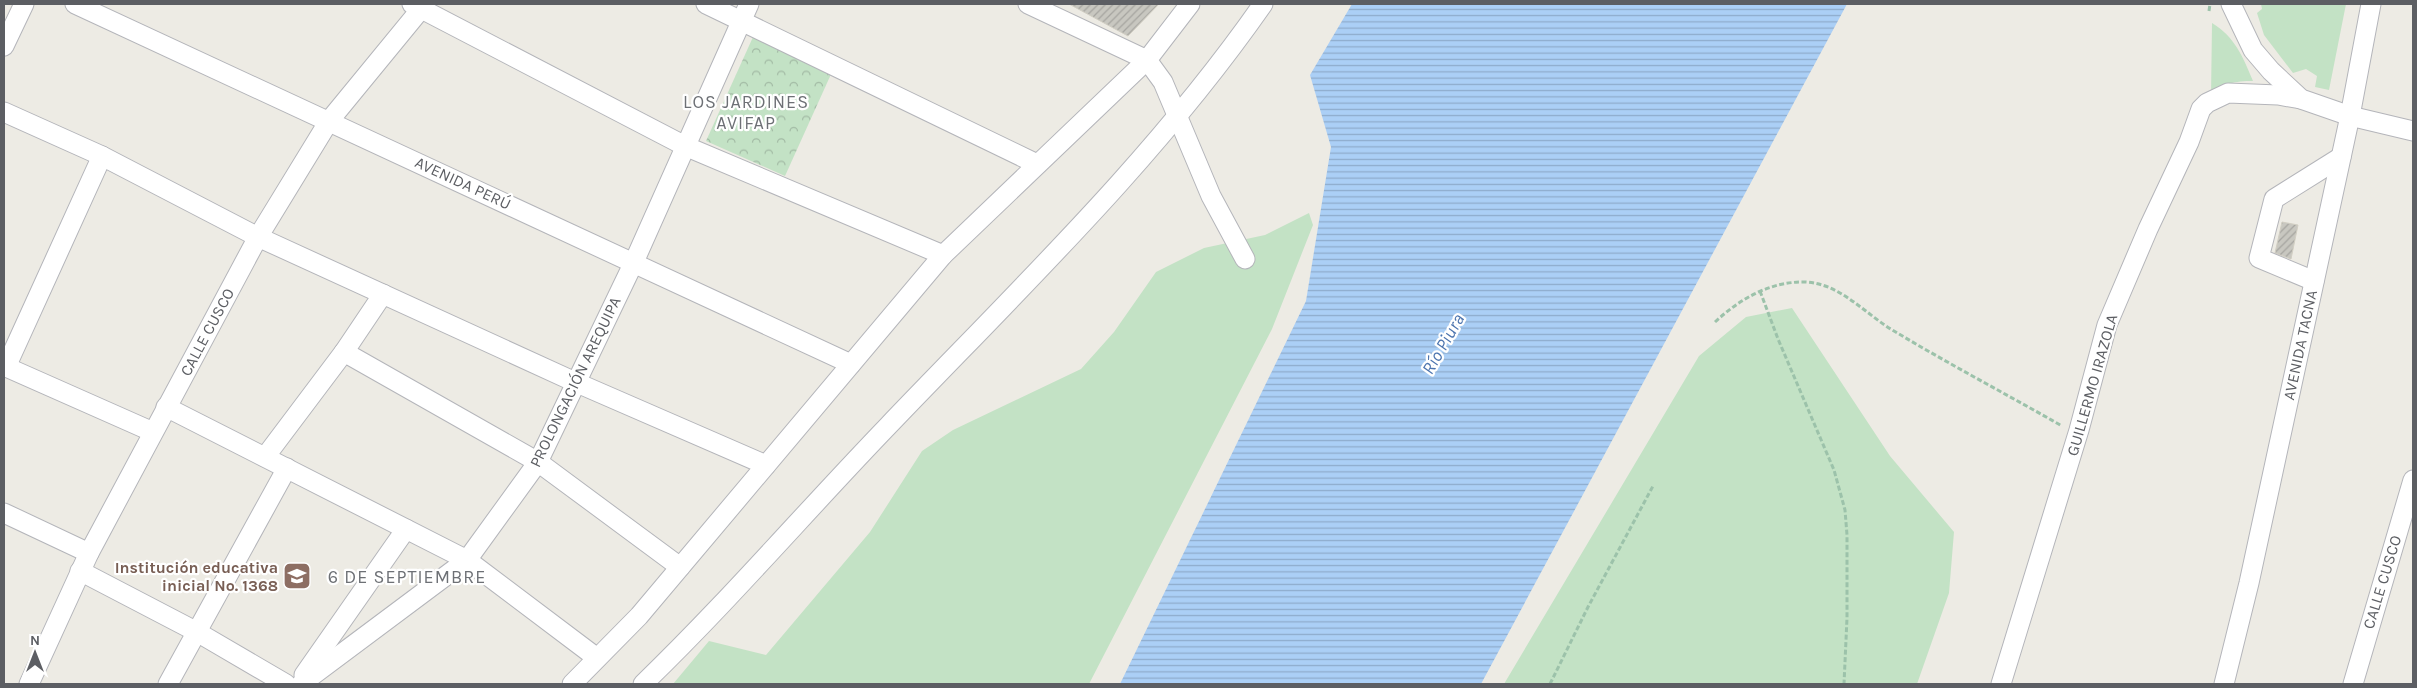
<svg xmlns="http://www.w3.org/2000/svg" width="2417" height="688" viewBox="0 0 2417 688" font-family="Karla,sans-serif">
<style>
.grass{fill:#c3e2c5}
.forest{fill:url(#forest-crowns)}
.water{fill:url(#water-rules)}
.building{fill:url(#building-hatch);stroke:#d1cec3}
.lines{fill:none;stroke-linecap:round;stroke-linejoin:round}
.minor-casing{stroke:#b4b5ba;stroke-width:21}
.path{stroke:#9cc2aa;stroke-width:3;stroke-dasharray:5 2.5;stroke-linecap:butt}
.minor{stroke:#fff;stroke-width:19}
.labels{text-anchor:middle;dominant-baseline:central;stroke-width:4.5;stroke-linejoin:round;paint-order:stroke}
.street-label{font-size:16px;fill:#5c5e63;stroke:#fff}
.education-label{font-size:16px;font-weight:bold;fill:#785e54;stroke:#fff;text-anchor:end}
.neighbourhood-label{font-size:18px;letter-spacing:1px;fill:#6d7075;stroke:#fff}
.water-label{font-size:18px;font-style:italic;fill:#4d75af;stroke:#fff}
</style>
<defs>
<pattern id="forest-crowns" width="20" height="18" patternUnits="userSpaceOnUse" patternTransform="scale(1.25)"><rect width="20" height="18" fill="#c3e2c5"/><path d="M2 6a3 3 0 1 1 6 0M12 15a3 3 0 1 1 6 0" fill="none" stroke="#a2baa4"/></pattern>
<pattern id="water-rules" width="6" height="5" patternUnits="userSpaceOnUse" patternTransform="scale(1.25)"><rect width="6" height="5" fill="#abcff6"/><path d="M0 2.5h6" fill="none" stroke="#8eabcb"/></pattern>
<pattern id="building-hatch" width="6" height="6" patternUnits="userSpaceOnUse" patternTransform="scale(1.25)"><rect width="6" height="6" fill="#c8c7c0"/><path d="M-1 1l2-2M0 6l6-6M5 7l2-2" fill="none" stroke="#a6a5a0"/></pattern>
</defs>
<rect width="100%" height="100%" fill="#edebe4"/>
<g class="grass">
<path d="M 2261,4 L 2346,4 L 2329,90 L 2315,87 L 2317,76 L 2306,69 L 2293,73 L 2264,35 L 2257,13 L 2262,9 Z"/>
<path d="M 2212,23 C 2235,37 2243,57 2253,81 C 2235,81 2222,83 2211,97 Z"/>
<path d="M 1309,213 L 1313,225 L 1272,329 L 1089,684 L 673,684 L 709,641 L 766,655 L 870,532 L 922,451 L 953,430 L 1081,369 L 1114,332 L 1156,272 L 1204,248 L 1265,235 Z"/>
<path d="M 1792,308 L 1890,456 L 1954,532 L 1949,593 L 1917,684 L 1504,684 L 1699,356 L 1746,317 Z"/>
</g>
<path class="forest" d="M 753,37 L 832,72 L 785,176 L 706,141 Z"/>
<path class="water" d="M 1352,4 L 1847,4 L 1481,684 L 1120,684 L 1306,301 L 1331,147 L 1310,75 Z"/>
<g class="building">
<path d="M 1069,4 L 1159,4 L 1128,36 Z"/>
<path d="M 2282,222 L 2298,225 L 2291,259 L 2275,253 Z"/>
</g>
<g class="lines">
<defs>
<g id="minor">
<path d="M 75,4 L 851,364"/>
<path d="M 412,4 L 685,146 L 943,255"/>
<path d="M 706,4 L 1037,164"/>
<path d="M 1028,4 L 1147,60 L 1163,82 L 1211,196 L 1245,259"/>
<path d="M 2231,4 L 2253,50 L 2271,71 L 2301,99 L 2350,116 L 2413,131"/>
<path d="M 4,46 L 24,4"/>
<path d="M 4,112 L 102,156 L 258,237 L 575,382 L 766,465"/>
<path d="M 2314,281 L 2259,258 L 2274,199 L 2341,157"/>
<path d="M 344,352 L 538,462 L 680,567"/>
<path d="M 4,366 L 153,432"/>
<path d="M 6,367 L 102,156"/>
<path d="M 166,407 L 467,560 L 597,658"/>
<path d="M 265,457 L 344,352 L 383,294"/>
<path d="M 4,513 L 89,553"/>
<path d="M 80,571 L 197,632 L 286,684"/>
<path d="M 304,675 L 406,529"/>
<path d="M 29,684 L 89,553 L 258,237 L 329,121 L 425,4"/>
<path d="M 168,684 L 287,468"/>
<path d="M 301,684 L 467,560 L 538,462 L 634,262 L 749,4"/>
<path d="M 572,684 L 639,616 L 943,255 L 1147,60 L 1190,4"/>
<path d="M 643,684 C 728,602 806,511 888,426 C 1018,290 1155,159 1263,4"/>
<path d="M 2001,684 L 2079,430 L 2107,325 L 2148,229 L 2189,142 L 2201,109 L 2207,103 L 2228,93 L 2278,95 L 2301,99"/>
<path d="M 2224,684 L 2249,583 L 2350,116 L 2371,4"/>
<path d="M 2353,684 L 2413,480"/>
</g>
</defs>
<use href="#minor" class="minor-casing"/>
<g class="path">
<path d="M 2209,11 L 2210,4"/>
<path d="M 1760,291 L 1778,339 L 1834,470 L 1845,510 L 1847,535 L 1847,618 L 1844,684"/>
<path d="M 1715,322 C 1740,299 1770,281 1806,282 C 1841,284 1865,314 1894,331 C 1949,364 2006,394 2062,426"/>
<path d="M 1550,684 L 1588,607 L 1653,486"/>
</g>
<use href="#minor" class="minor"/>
</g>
<defs>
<symbol id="school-square" viewBox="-11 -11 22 22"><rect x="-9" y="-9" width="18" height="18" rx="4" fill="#8d6e63" stroke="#fff"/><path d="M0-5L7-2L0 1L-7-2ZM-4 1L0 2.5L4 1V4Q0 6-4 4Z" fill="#fff"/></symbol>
</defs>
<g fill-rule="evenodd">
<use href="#school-square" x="281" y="560" width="32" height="32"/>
</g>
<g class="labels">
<g class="street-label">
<text transform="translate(463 183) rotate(25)">AVENIDA PERÚ</text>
<text transform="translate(207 332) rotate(-62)">CALLE CUSCO</text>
<text transform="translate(2300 345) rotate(-78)">AVENIDA TACNA</text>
<text transform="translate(575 382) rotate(-64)">PROLONGACIÓN AREQUIPA</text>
<text transform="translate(2092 385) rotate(-74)">GUILLERMO IRAZOLA</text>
<text transform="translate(2382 582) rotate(-73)">CALLE CUSCO</text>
</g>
<g class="education-label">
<text x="278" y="567">Institución educativa<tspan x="278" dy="18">inicial No. 1368</tspan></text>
</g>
<g class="neighbourhood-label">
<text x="746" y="102">LOS JARDINES<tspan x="746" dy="21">AVIFAP</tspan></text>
<text x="407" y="577">6 DE SEPTIEMBRE</text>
</g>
<g class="water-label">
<text transform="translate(1443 344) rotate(-60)">Río Piura</text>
</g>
</g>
<rect width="2417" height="688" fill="none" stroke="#5c5e63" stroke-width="10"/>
<g transform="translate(35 653)" stroke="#ffffff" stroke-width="4" paint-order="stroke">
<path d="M0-4L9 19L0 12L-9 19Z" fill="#5c5e63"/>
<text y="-8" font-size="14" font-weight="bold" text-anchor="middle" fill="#5c5e63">N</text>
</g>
</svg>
